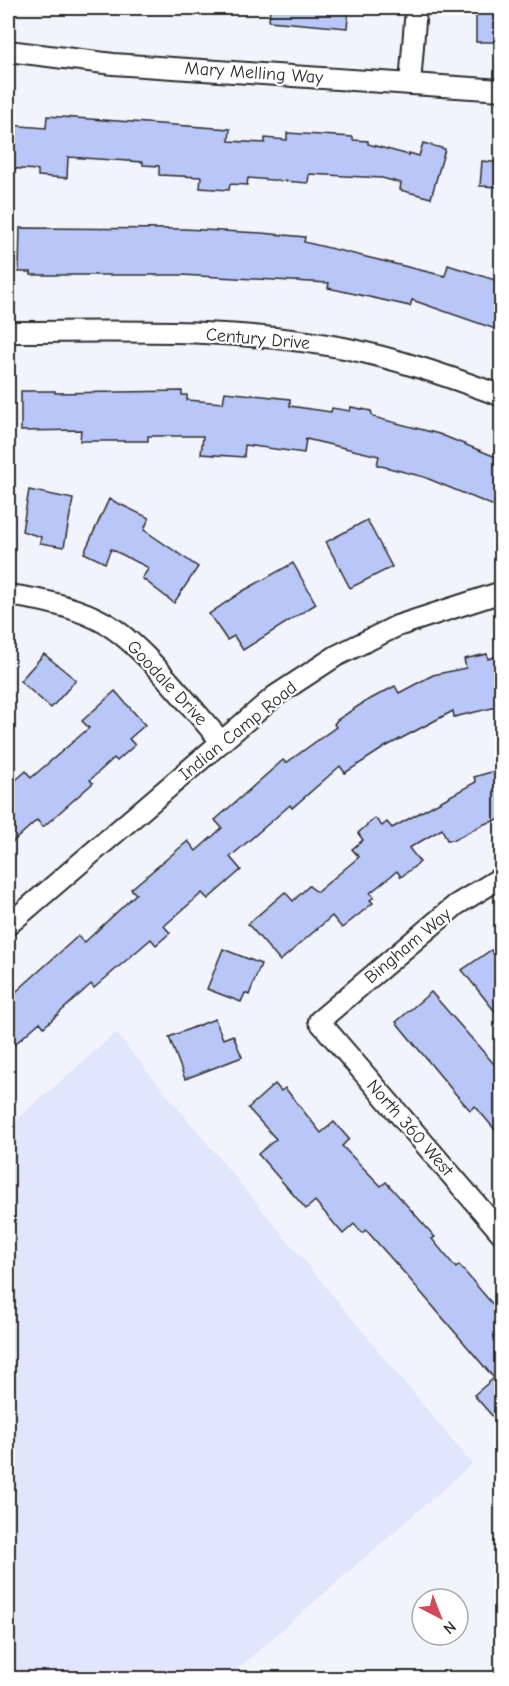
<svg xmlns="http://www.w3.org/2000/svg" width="509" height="1686" viewBox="0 0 509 1686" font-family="'Comic Neue',sans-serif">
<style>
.built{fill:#e0e6fb}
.building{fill:#b8c7f7;stroke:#2b2b2b;stroke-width:1.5}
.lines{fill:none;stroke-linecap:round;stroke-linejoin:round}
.street-casing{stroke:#2b2b2b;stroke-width:24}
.street{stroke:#fff;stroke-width:20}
.labels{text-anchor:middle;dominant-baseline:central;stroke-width:4.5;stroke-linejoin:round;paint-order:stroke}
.street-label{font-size:18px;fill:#2b2b2b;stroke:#fff}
</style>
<rect width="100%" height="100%" fill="#f1f4fd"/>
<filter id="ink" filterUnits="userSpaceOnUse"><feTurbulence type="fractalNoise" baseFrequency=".0167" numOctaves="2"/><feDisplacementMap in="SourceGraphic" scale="12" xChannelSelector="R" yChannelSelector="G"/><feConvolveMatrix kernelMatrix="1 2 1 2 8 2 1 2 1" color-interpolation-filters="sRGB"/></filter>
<g filter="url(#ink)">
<path class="built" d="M 116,1033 L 472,1464 L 227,1678 L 8,1678 L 8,1127 Z"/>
<g class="building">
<path d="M 270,8 L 349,8 L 347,28 L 269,21 Z"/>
<rect x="476" y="8" width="25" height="34"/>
<path d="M 47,116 L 230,129 L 229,141 L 265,143 L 265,138 L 287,140 L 287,133 L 353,137 L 353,140 L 368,141 L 368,144 L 409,155 L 409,153 L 419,156 L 423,143 L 445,149 L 431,198 L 400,190 L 401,183 L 382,178 L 309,174 L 308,183 L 248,178 L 247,185 L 230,184 L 229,190 L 200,188 L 201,177 L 159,175 L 159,166 L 143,165 L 143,162 L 68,157 L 67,178 L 38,176 L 38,170 L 8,168 L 8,125 L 46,128 Z"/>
<path d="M 482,161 L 501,163 L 501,187 L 480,186 Z"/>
<path d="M 20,228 L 184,229 L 261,233 L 305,237 L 304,242 L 445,276 L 448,265 L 501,282 L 501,331 L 412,300 L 410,306 L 328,288 L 329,283 L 181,275 L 31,275 L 31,272 L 19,272 Z"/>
<path d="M 21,391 L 55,391 L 55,393 L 182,391 L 182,395 L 187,395 L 187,400 L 223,403 L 225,392 L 290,399 L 290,406 L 331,412 L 332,408 L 350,411 L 351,407 L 371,411 L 373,417 L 439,434 L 501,459 L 501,509 L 424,477 L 377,465 L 379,456 L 306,439 L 304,453 L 245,445 L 244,457 L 201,454 L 203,436 L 148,436 L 148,441 L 80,441 L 81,430 L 21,431 Z"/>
<path d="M 29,490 L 73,499 L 64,547 L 40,543 L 41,537 L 22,531 Z"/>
<path d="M 109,499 L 149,518 L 144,530 L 198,567 L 174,603 L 142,578 L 149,568 L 111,549 L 105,563 L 84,553 Z"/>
<path d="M 367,520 L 392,567 L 350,588 L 326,542 Z"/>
<path d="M 293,563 L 316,604 L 243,650 L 234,636 L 227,640 L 209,614 L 243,591 Z"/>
<path d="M 44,654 L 76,680 L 51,708 L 20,681 Z"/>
<path d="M 487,654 L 488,659 L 501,655 L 501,706 L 454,717 L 453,711 L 385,747 L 345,773 L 340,766 L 292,808 L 290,805 L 230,857 L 241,870 L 208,899 L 202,893 L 164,926 L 170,933 L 156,945 L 151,939 L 94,988 L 91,984 L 44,1027 L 40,1022 L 8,1050 L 8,999 L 78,936 L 84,943 L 136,894 L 131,889 L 188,841 L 196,851 L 222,828 L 215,820 L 283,760 L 286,763 L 336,727 L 334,724 L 337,720 L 363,703 L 395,686 L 399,693 L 433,675 L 466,668 L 464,659 Z"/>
<path d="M 115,691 L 145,725 L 129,739 L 135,745 L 117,761 L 114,758 L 90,780 L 93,783 L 43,827 L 37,820 L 8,846 L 8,787 L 26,771 L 31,778 L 89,728 L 82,721 Z"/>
<path d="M 501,769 L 501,819 L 484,824 L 454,840 L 447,840 L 442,829 L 409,848 L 420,862 L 401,877 L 397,871 L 370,893 L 374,897 L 370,900 L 373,903 L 342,928 L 332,916 L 280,961 L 248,924 L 285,892 L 293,901 L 309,886 L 317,892 L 359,857 L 352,849 L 363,840 L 358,833 L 375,818 L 382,826 L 387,822 L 392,828 L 476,782 L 474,777 Z"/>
<path d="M 223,949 L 261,964 L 249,995 L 245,993 L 241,1002 L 207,989 Z"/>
<path d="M 491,950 L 501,963 L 501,1019 L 462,970 Z"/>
<path d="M 431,992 L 501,1072 L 501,1137 L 475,1106 L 470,1110 L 453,1091 L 396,1022 Z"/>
<path d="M 215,1019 L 223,1039 L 233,1035 L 242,1057 L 185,1079 L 169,1037 Z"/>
<path d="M 275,1084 L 281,1091 L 285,1088 L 321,1133 L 334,1122 L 349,1139 L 342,1146 L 381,1186 L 386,1182 L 435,1237 L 432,1239 L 456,1268 L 459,1265 L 501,1314 L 501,1426 L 474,1395 L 494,1378 L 407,1276 L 366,1230 L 362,1233 L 354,1224 L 343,1234 L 315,1201 L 306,1209 L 258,1154 L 276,1139 L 248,1108 Z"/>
</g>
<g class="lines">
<defs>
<g id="street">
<path d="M 8,51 L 113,64 L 502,90"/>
<path d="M 410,84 L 416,8"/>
<path d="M 8,332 C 119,332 234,327 344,348 C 399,359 450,377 502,396"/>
<path d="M 8,595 C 39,599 77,607 105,623 C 143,645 191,708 222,742"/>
<path d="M 502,877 L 456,905 L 319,1021 L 502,1234"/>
<path d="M 8,925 L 275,696 L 336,656 L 397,626 L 502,592"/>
</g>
</defs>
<use href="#street" class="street-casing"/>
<use href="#street" class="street"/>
</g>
</g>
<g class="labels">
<g class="street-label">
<text transform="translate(254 73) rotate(4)">Mary Melling Way</text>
<text transform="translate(258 339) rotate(5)">Century Drive</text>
<text transform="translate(167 683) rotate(47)">Goodale Drive</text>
<text transform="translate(238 731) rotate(-39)">Indian Camp Road</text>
<text transform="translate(408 946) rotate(-40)">Bingham Way</text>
<text transform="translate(410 1128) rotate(49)">North 360 West</text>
</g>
</g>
<rect width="509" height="1686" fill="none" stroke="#fff" stroke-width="30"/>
<rect x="15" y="15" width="479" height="1656" fill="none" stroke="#2b2b2b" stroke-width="2" filter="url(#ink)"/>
<g transform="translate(440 1617) rotate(138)"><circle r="28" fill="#ffffff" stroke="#aaaaaa" stroke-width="1.5"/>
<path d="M0-4.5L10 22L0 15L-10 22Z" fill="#d1495b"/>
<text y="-9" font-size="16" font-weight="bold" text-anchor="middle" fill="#2b2b2b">N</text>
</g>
</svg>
